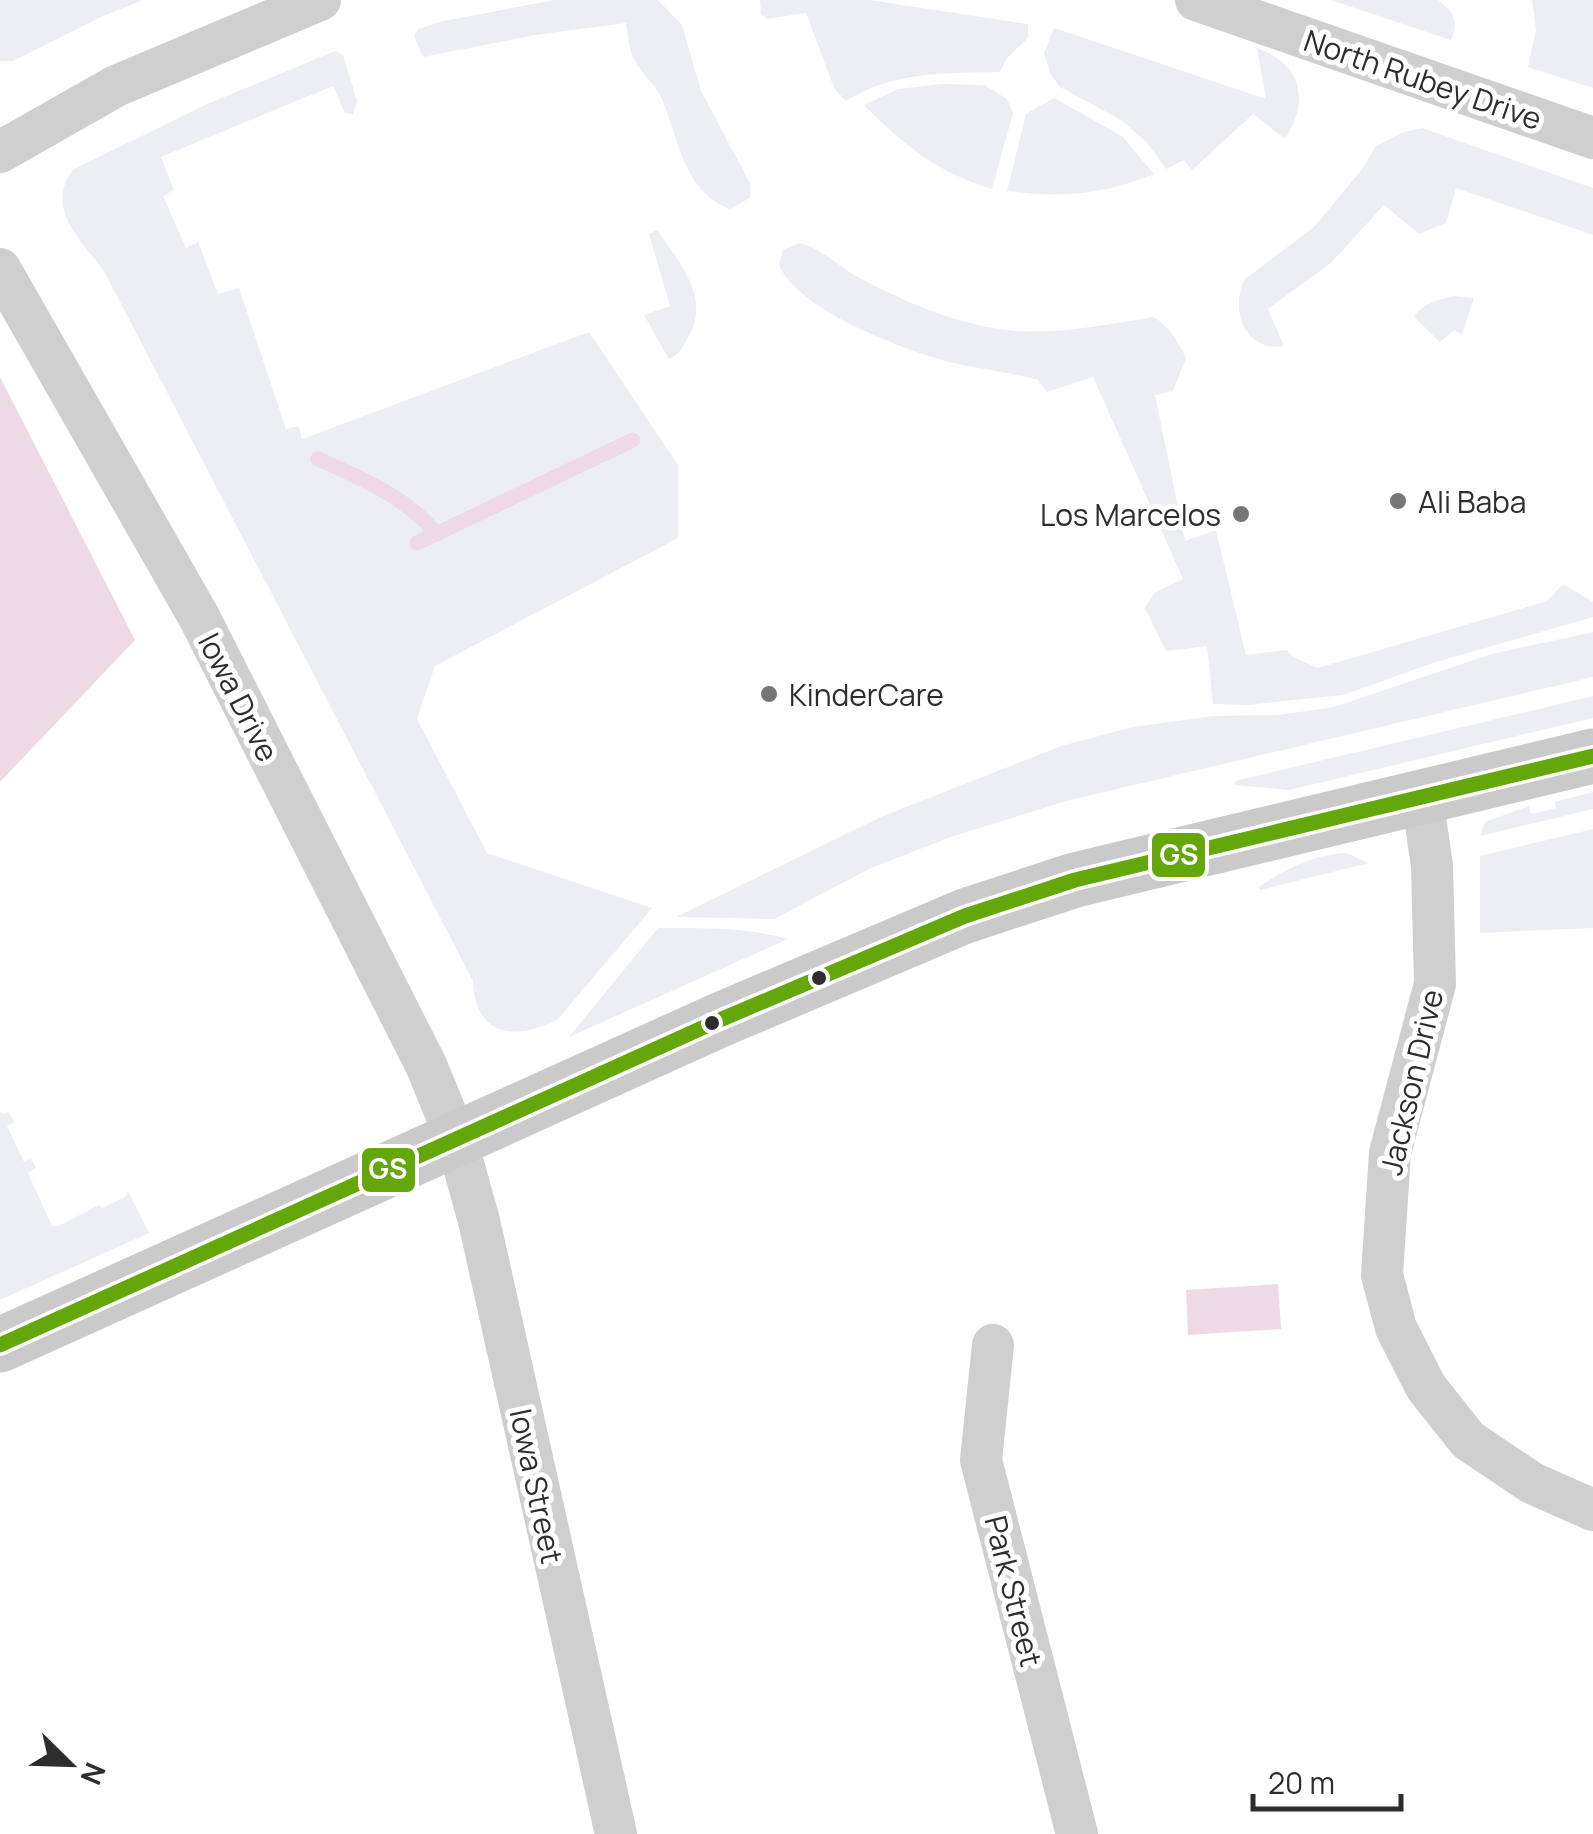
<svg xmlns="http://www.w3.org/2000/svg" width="1593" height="1834" viewBox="0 0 1593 1834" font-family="Manrope,sans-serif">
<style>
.green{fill:#eceef3}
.water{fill:#eedae4}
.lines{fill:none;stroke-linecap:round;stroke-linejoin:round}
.stream{stroke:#eedae4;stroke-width:15}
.street{stroke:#cfcfcf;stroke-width:42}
.secondary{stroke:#cacaca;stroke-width:55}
.bus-1-casing{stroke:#fff;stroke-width:22}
.bus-1{stroke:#64a70b;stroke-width:15}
.poi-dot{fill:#767676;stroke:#fff;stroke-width:4}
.bus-dot{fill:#2d2d2d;stroke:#fff;stroke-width:4}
.labels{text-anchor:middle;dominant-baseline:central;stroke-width:10;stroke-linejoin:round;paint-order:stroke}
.street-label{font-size:30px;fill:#2d2d2d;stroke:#fff}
.poi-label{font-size:30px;fill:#2d2d2d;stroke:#fff;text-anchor:start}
.line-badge{stroke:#fff;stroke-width:4}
.badge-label{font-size:28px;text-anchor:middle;font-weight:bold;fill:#fff}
</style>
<rect width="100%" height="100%" fill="#fff"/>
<g class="green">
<path d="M 0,0 L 143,0 L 101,17 L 13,61 L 0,61 Z"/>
<path d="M 554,0 L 658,0 L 682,25 L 701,91 L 750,183 L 750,198 L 730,209 C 684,192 679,140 662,99 C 656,84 642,75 635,61 C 629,51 628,34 626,23 L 535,35 L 423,57 L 414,36 L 418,29 L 439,22 Z"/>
<path d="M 760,0 L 869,0 L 1028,24 L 1028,38 L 1007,58 L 1000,72 C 945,73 894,71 846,101 L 834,88 L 806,13 L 767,19 L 761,14 Z"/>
<path d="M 1331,0 L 1438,0 C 1454,13 1459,20 1451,40 Z"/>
<path d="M 1532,0 L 1593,0 L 1593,88 L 1528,67 L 1536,30 Z"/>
<path d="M 1054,28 L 1266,99 L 1257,48 C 1302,64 1310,100 1285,139 L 1253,114 L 1192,170 L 1184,160 L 1166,169 L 1148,144 L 1123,121 L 1060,87 L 1051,75 L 1044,53 Z"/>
<path d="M 335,51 L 343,55 L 357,101 L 353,114 L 345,113 L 333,86 L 161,157 L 174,190 L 163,196 L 186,248 L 198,242 L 218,294 L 239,288 L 286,429 L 299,426 L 302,439 L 589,332 L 678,465 L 678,538 L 435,666 L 417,719 L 487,853 L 652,908 L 558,1019 C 515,1042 475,1036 473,981 L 104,271 C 81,241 43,206 74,169 L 205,105 Z"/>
<path d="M 942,84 L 984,85 L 1007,99 L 1013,113 L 992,189 C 936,172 905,146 864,105 L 898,89 Z"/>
<path d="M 1054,98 L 1122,136 L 1154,174 C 1104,195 1060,198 1007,191 L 1026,114 Z"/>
<path d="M 1422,128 L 1593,188 L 1593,235 L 1456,188 L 1446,223 L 1419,234 L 1384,205 L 1331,263 L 1268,309 L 1284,346 C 1245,353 1229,309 1245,279 L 1314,227 L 1363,168 L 1375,147 L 1401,133 Z"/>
<path d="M 657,230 C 681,264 713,301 686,341 C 681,350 678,355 669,359 L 644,315 L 670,306 L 649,234 Z"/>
<path d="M 799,243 C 820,248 834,262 851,273 C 864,281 879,288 892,294 C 929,312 976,328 1017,331 C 1062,334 1110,324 1154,317 C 1170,327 1178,342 1186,358 L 1173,391 L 1155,395 L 1185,541 L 1216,530 L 1246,655 L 1287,650 L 1293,657 L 1318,668 L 1547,601 L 1563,584 L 1593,602 L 1593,617 L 1433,663 L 1343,695 L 1247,705 L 1213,704 L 1207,646 L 1166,651 L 1145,608 L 1154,593 L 1183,579 L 1093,377 L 1047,392 L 1038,380 C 1005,370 971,369 938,359 C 893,345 798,309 779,265 L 783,250 Z"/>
<path d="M 1454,296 L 1474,298 L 1462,334 L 1454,330 L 1440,342 L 1414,317 C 1423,303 1438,300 1454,296 Z"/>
<path d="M 1593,632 L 1593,677 L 1066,801 L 951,837 L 871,868 L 774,919 L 676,917 L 883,816 L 1061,746 L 1133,727 L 1213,716 L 1279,715 L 1334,707 L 1492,654 Z"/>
<path d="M 1593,696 L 1593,718 L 1289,790 L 1235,785 L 1235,781 Z"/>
<path d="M 1593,792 L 1593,809 L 1480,836 L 1485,822 L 1529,806 L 1531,814 L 1556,808 L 1555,802 Z"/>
<path d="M 1593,829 L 1593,928 L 1480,933 L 1480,856 Z"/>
<path d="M 1346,853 L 1369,863 L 1260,890 L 1259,887 C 1287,868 1312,855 1346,853 Z"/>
<path d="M 658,928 C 702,928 745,927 788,939 L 569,1037 Z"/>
<path d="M 0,1110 L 2,1114 L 9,1112 L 14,1122 L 7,1126 L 24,1162 L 31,1158 L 36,1168 L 28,1173 L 52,1226 L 58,1226 L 99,1205 L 102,1208 L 125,1197 L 128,1191 L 149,1233 L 0,1300 Z"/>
</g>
<g class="water">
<path d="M 0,377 L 135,640 L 0,782 Z"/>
<path d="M 1278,1284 L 1281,1329 L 1188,1335 L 1186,1290 Z"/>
</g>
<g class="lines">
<g class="stream">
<path d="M 318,459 C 361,478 406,497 437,534"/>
<path d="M 417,543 L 633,440"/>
</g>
<g class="street">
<path d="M 1196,0 L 1593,138"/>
<path d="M 0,152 L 116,86 L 320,0"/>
<path d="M 0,269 L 199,617 L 426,1065 L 456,1138 L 479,1221 L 616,1834"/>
<path d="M 1422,797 L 1432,866 L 1435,984 L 1390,1153 L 1382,1275 L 1396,1328 L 1426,1387 L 1468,1440 L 1532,1483 L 1593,1510"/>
<path d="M 993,1345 L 981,1460 L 1077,1834"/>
</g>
<path class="secondary" d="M 0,1345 L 722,1019 L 965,916 L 1075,880 L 1593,756"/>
<defs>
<path id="bus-1" d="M 0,1345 L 722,1019 L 965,916 L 1075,880 L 1593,756"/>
</defs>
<use href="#bus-1" class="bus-1-casing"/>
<use href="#bus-1" class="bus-1"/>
</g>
<g class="poi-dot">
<circle cx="1398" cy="501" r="10"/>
<circle cx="1241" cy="514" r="10"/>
<circle cx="769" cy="694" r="10"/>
</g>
<g class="bus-dot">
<circle cx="819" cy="978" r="9"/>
<circle cx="712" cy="1023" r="9"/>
</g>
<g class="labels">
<g class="street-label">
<text transform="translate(1423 79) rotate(19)">North Rubey Drive</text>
<text transform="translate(239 697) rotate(63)">Iowa Drive</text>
<text transform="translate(1411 1082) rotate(-77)">Jackson Drive</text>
<text transform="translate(537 1486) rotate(78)">Iowa Street</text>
<text transform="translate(1014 1591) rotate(76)">Park Street</text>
</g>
<g class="poi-label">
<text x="1418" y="501">Ali Baba</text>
<text x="1221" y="514" text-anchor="end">Los Marcelos</text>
<text x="789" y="694">KinderCare</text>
</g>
</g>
<g class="line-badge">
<rect x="1150" y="831" width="57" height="48" rx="10" fill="#64a70b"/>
<rect x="360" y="1146" width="57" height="48" rx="10" fill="#64a70b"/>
</g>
<g class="badge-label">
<text x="1179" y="865">GS</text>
<text x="388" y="1179">GS</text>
</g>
<g transform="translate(70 1764) rotate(113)" stroke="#ffffff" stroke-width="8" paint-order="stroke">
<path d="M0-8L18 38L0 25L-18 38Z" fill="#2d2d2d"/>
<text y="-15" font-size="28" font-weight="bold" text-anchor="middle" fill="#2d2d2d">N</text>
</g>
<path d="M1253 1794v15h148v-15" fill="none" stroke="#2d2d2d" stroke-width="5"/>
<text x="1268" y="1794" font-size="30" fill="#2d2d2d" stroke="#ffffff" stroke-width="8" paint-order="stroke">20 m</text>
</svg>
